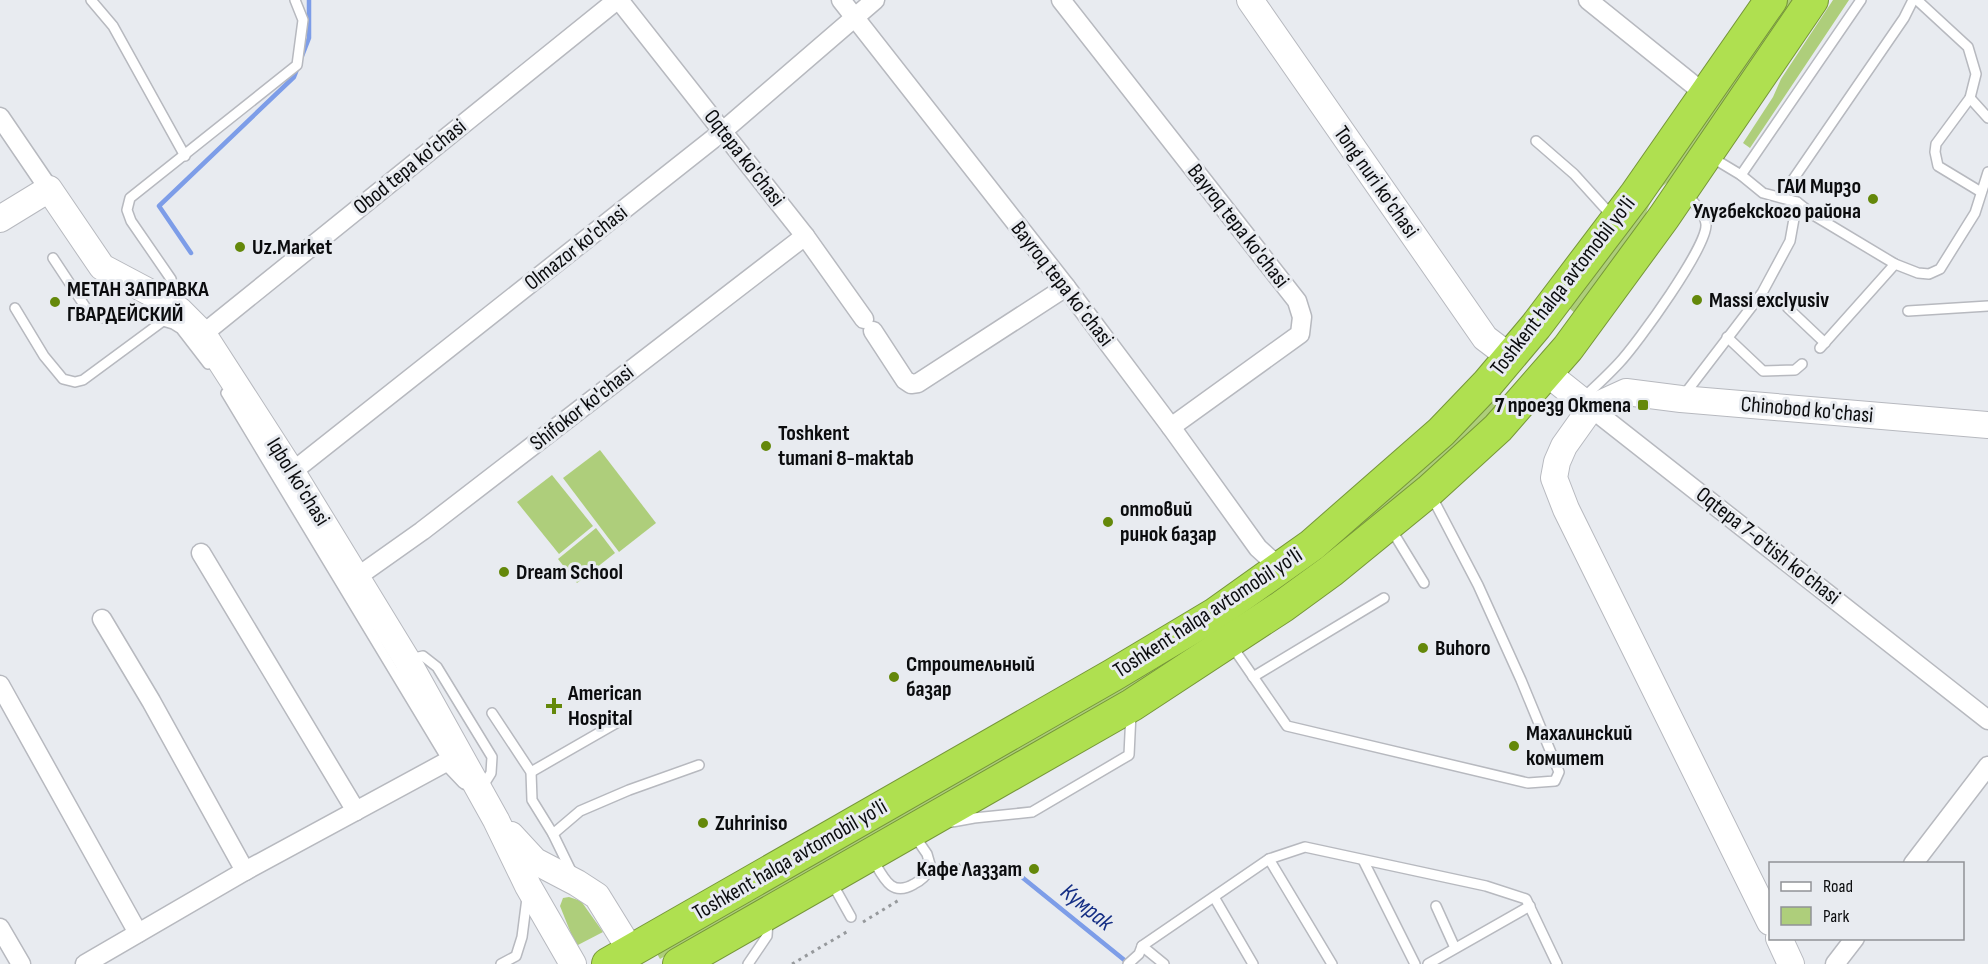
<svg xmlns="http://www.w3.org/2000/svg" width="1988" height="964" viewBox="0 0 1988 964" font-family="'Sofia Sans Condensed',sans-serif">
<style>
.green{fill:#aece7b}
.lines{fill:none;stroke-linecap:round;stroke-linejoin:round}
.stream{stroke:#7d9de8;stroke-width:4.5}
.lane-casing{stroke:#b7b9bf;stroke-width:12}
.street-casing{stroke:#b7b9bf;stroke-width:21}
.secondary-casing{stroke:#b7b9bf;stroke-width:28}
.highway-casing{stroke:#769639;stroke-width:34}
.path{stroke:#96999c;stroke-width:3;stroke-dasharray:3 4.5;stroke-linecap:butt}
.lane{stroke:#fff;stroke-width:9}
.street{stroke:#fff;stroke-width:18}
.secondary{stroke:#fff;stroke-width:26}
.highway{stroke:#afe050;stroke-width:32}
.poi-dot{fill:#64880a;stroke:#e8ebf0;stroke-width:2}
.labels{text-anchor:middle;dominant-baseline:central;stroke-width:6;stroke-linejoin:round;paint-order:stroke}
.street-label{font-size:22px;fill:#0b0c0e;stroke:#e8ebf0}
.poi-label{font-size:22px;font-weight:bold;fill:#0b0c0e;stroke:#e8ebf0;text-anchor:start}
.water-label{font-size:24px;font-style:italic;fill:#142e84;stroke:#e8ebf0}
</style>
<rect width="100%" height="100%" fill="#e8ebf0"/>
<g class="green">
<path d="M 1785,0 L 1796,0 L 1670,181 C 1659,186 1647,206 1645,218 L 1577,315 L 1569,308 L 1660,179 L 1731,86 Z"/>
<path d="M 1833,0 L 1849,0 L 1750,148 L 1743,143 L 1773,97 L 1781,79 Z"/>
<path d="M 1497,391 L 1505,398 L 1467,436 L 1349,541 L 1343,533 Z"/>
<path d="M 600,450 L 656,523 L 619,552 L 563,478 Z"/>
<path d="M 552,475 L 593,526 L 559,554 L 517,502 Z"/>
<path d="M 596,528 L 615,553 L 577,583 L 558,559 Z"/>
<path d="M 1298,568 L 1304,576 L 1147,679 L 660,959 L 655,950 Z"/>
<path d="M 569,897 L 581,901 L 603,932 L 576,946 L 560,906 L 563,898 Z"/>
</g>
<g class="lines">
<g class="stream">
<path d="M 302,56 L 309,38 L 309,0"/>
<path d="M 191,253 L 159,206 L 294,77 L 298,67"/>
<path d="M 1023,878 L 1128,963"/>
</g>
<defs>
<g id="lane">
<path d="M 91,0 L 113,26 L 185,156"/>
<path d="M 1917,0 L 1968,47 L 1976,74 L 1970,98 L 1936,144 L 1935,152 L 1938,166 L 1981,192"/>
<path d="M 1970,98 L 1988,118"/>
<path d="M 1536,141 L 1574,174 L 1612,216"/>
<path d="M 1711,157 L 1741,175 L 1861,0"/>
<path d="M 1781,197 L 1904,18 L 1913,0"/>
<path d="M 1797,202 L 1815,216 L 1895,264 L 1918,273 L 1929,274 L 1940,269 L 1975,213 L 1988,172"/>
<path d="M 53,258 L 88,311 L 103,318 L 143,315 L 173,324 L 181,329 L 208,364"/>
<path d="M 176,300 L 171,279 L 131,221 L 127,210 L 130,198 L 297,65 L 303,20 L 295,0"/>
<path d="M 15,308 L 44,356 L 63,379 L 75,382 L 83,380 L 163,321"/>
<path d="M 1788,308 L 1825,343"/>
<path d="M 1908,311 L 1988,306"/>
<path d="M 1727,337 L 1763,371 L 1795,370 L 1802,364"/>
<path d="M 1820,348 L 1895,264"/>
<path d="M 226,393 L 448,761"/>
<path d="M 1684,395 L 1762,293 L 1790,241 L 1797,202 L 1763,193 L 1741,175"/>
<path d="M 1583,398 C 1595,387 1608,375 1619,363 C 1637,344 1708,246 1706,224 C 1705,213 1692,201 1686,193"/>
<path d="M 1391,529 L 1424,583"/>
<path d="M 1232,646 L 1287,726 L 1528,783 L 1555,781 L 1559,772 L 1521,680 L 1478,585 L 1432,497"/>
<path d="M 410,659 L 423,656 L 437,667 L 492,757 L 491,773 L 481,789"/>
<path d="M 1253,677 L 1384,598"/>
<path d="M 492,713 L 531,772 L 532,800 L 553,834 L 572,873"/>
<path d="M 531,772 L 618,722"/>
<path d="M 952,822 L 974,818 L 1032,812 L 1129,755 L 1131,713"/>
<path d="M 553,834 L 580,811 L 629,790 L 699,765"/>
<path d="M 872,858 C 883,876 890,898 914,884 C 922,880 926,876 931,868 L 927,854 L 914,835"/>
<path d="M 1269,859 L 1332,964"/>
<path d="M 1363,860 L 1415,964"/>
<path d="M 832,883 L 851,917"/>
<path d="M 1214,897 L 1253,964"/>
<path d="M 1436,906 L 1455,948"/>
<path d="M 1142,946 L 1164,964"/>
<path d="M 501,964 L 516,956 L 522,937 L 527,898"/>
<path d="M 748,964 L 767,936 L 768,921"/>
<path d="M 1128,964 L 1139,954 L 1142,946 L 1269,859 L 1305,847 L 1486,886 L 1526,899 L 1557,964"/>
<path d="M 1428,964 L 1530,906"/>
</g>
<g id="street">
<path d="M 619,0 L 805,236 L 864,319"/>
<path d="M 841,0 L 1066,287 L 1171,427 L 1258,548 L 1280,568"/>
<path d="M 1061,0 L 1297,301 L 1302,317 L 1300,334 L 1171,427"/>
<path d="M 1588,0 L 1706,95"/>
<path d="M 0,117 L 49,189"/>
<path d="M 873,331 L 905,380 L 911,384 L 918,383 L 1066,287"/>
<path d="M 203,334 L 617,0"/>
<path d="M 1591,408 L 1988,720"/>
<path d="M 292,472 L 723,131 L 875,0"/>
<path d="M 201,553 L 356,811"/>
<path d="M 357,577 L 422,531 L 805,236"/>
<path d="M 102,619 L 151,701 L 245,871"/>
<path d="M 0,685 L 138,933"/>
<path d="M 1913,864 L 1988,766"/>
<path d="M 0,928 L 21,964"/>
<path d="M 85,964 L 245,871 L 448,761 L 466,780"/>
<path d="M 1835,964 L 1855,938"/>
</g>
<g id="secondary">
<path d="M 1250,0 L 1485,338 L 1510,357"/>
<path d="M 0,219 L 49,189 L 102,267 L 168,302 L 179,310 L 203,334 L 292,472 L 407,660 L 496,820 L 528,886 L 573,964"/>
<path d="M 1547,373 L 1591,408"/>
<path d="M 511,835 L 535,861 L 577,883 L 597,896 L 631,951"/>
<path d="M 1770,922 L 1566,509 L 1554,478 L 1557,462 L 1564,446 L 1591,408 L 1626,392 L 1681,399 L 1988,425"/>
<path d="M 1779,938 L 1791,964"/>
</g>
<g id="highway">
<path d="M 608,964 L 1113,675 L 1215,614 L 1312,545 L 1441,432 L 1488,383 L 1536,326 L 1636,194 L 1771,0"/>
<path d="M 679,964 L 1132,705 L 1283,606 L 1331,571 L 1429,491 L 1498,428 L 1568,348 L 1664,217 L 1812,0"/>
</g>
</defs>
<use href="#lane" class="lane-casing"/>
<use href="#street" class="street-casing"/>
<use href="#secondary" class="secondary-casing"/>
<use href="#highway" class="highway-casing"/>
<g class="path">
<path d="M 940,876 L 960,864"/>
<path d="M 863,922 L 899,900"/>
<path d="M 792,964 L 850,930"/>
</g>
<use href="#lane" class="lane"/>
<use href="#street" class="street"/>
<use href="#secondary" class="secondary"/>
<use href="#highway" class="highway"/>
</g>
<g class="poi-dot">
<circle cx="1873" cy="199" r="6"/>
<circle cx="240" cy="247" r="6"/>
<circle cx="1697" cy="300" r="6"/>
<circle cx="55" cy="302" r="6"/>
<rect x="1637" y="399" width="12" height="12" rx="3"/>
<circle cx="766" cy="446" r="6"/>
<circle cx="1108" cy="522" r="6"/>
<circle cx="504" cy="572" r="6"/>
<circle cx="1423" cy="648" r="6"/>
<circle cx="894" cy="677" r="6"/>
<path d="M551 697h6v6h6v6h-6v6h-6v-6h-6v-6h6z"/>
<circle cx="1514" cy="746" r="6"/>
<circle cx="703" cy="823" r="6"/>
<circle cx="1034" cy="869" r="6"/>
</g>
<g class="labels">
<g class="street-label">
<text transform="translate(744 158) rotate(52)">Oqtepa ko'chasi</text>
<text transform="translate(410 167) rotate(-39)">Obod tepa ko'chasi</text>
<text transform="translate(1376 182) rotate(55)">Tong nuri ko'chasi</text>
<text transform="translate(1238 226) rotate(52)">Bayroq tepa ko'chasi</text>
<text transform="translate(576 248) rotate(-38)">Olmazor ko'chasi</text>
<text transform="translate(1062 284) rotate(52)">Bayroq tepa koʻchasi</text>
<text transform="translate(1563 286) rotate(-52)">Toshkent halqa avtomobil yo'li</text>
<text transform="translate(582 408) rotate(-38)">Shifokor ko'chasi</text>
<text transform="translate(1807 410) rotate(5)">Chinobod ko'chasi</text>
<text transform="translate(298 482) rotate(58)">Iqbol ko'chasi</text>
<text transform="translate(1768 546) rotate(38)">Oqtepa 7-o'tish ko'chasi</text>
<text transform="translate(1208 613) rotate(-33)">Toshkent halqa avtomobil yo'li</text>
<text transform="translate(790 860) rotate(-30)">Toshkent halqa avtomobil yo'li</text>
</g>
<g class="poi-label">
<text x="1861" y="186" text-anchor="end">ГАИ Мирзо<tspan x="1861" dy="25">Улугбекского района</tspan></text>
<text x="252" y="247">Uz.Market</text>
<text x="67" y="289">МЕТАН ЗАПРАВКА<tspan x="67" dy="25">ГВАРДЕЙСКИЙ</tspan></text>
<text x="1709" y="300">Massi exclyusiv</text>
<text x="1631" y="405" text-anchor="end">7 проезд Октепа</text>
<text x="778" y="433">Toshkent<tspan x="778" dy="25">tumani 8-maktab</tspan></text>
<text x="1120" y="509">оптовий<tspan x="1120" dy="25">ринок базар</tspan></text>
<text x="516" y="572">Dream School</text>
<text x="1435" y="648">Buhoro</text>
<text x="906" y="664">Строительный<tspan x="906" dy="25">базар</tspan></text>
<text x="568" y="693">American<tspan x="568" dy="25">Hospital</tspan></text>
<text x="1526" y="733">Махалинский<tspan x="1526" dy="25">комитет</tspan></text>
<text x="715" y="823">Zuhriniso</text>
<text x="1022" y="869" text-anchor="end">Кафе Лаззат</text>
</g>
<g class="water-label">
<text transform="translate(1087 907) rotate(39)">Кумрак</text>
</g>
</g>
<rect x="1769" y="862" width="195" height="78" fill="#e8ebf0" stroke="#909296" stroke-width="1.5"/>
<rect x="1781" y="882" width="30" height="9" fill="#ffffff" stroke="#909296" stroke-width="1.5"/>
<text x="1823" y="892" font-size="18" fill="#0b0c0e">Road</text>
<rect x="1781" y="907" width="30" height="18" fill="#aece7b" stroke="#909296" stroke-width="1.5"/>
<text x="1823" y="922" font-size="18" fill="#0b0c0e">Park</text>
</svg>
